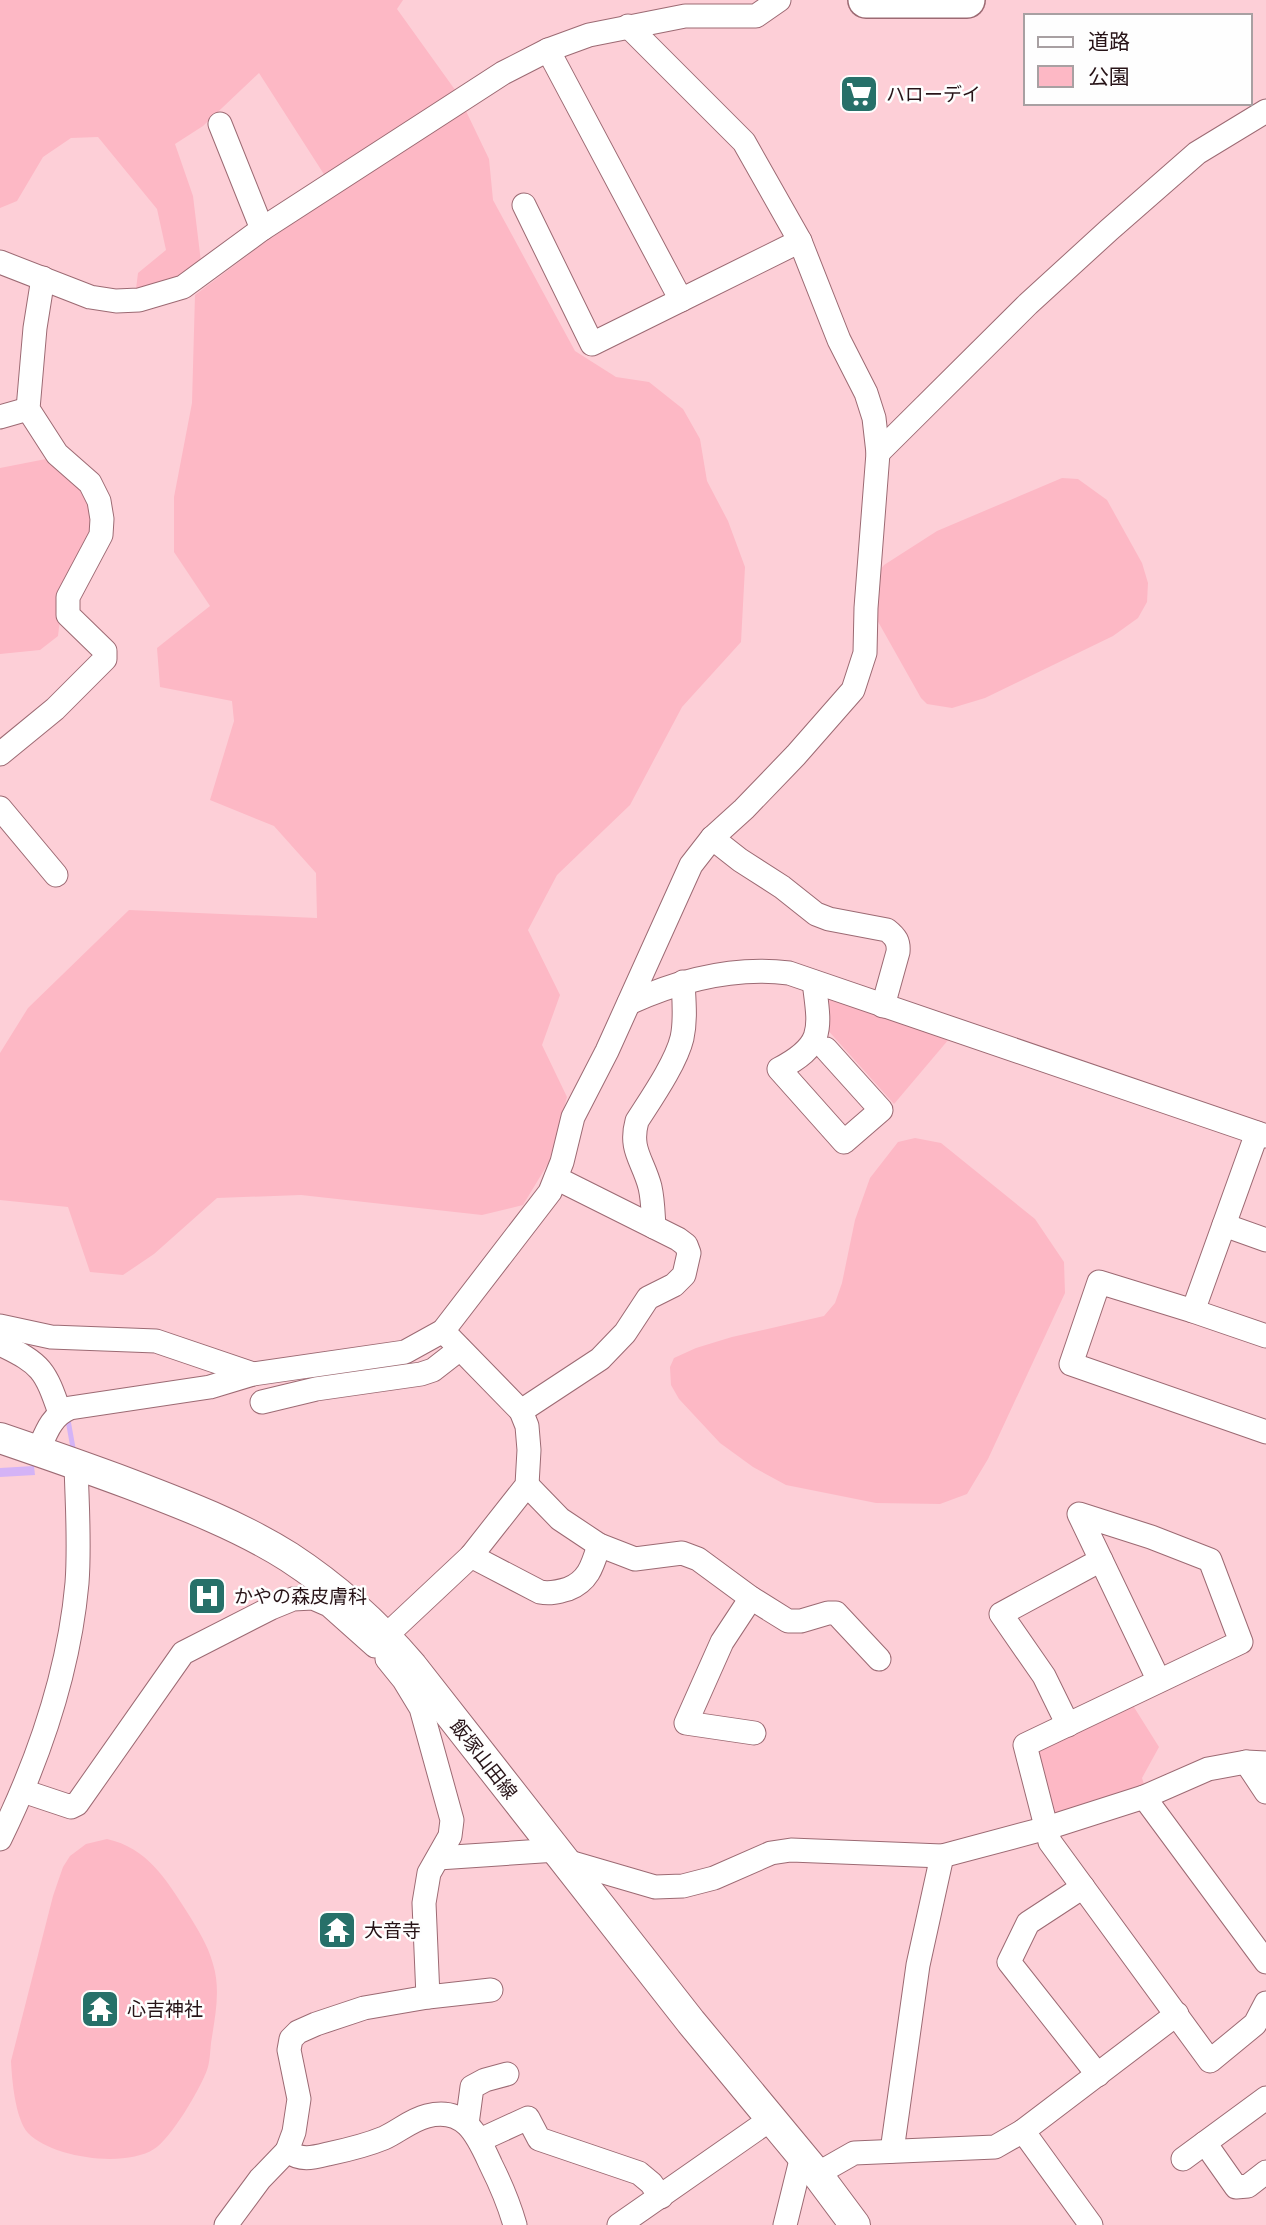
<svg xmlns="http://www.w3.org/2000/svg" width="1266" height="2225" viewBox="0 0 1266 2225" font-family="'Open Sans','Noto Sans JP',sans-serif">
<style>
.green{fill:#fdb8c5}
.water{fill:#d4b3f6}
.lines{fill:none;stroke-linecap:round;stroke-linejoin:round}
.stream{stroke:#d4b3f6;stroke-width:5}
.minor-casing{stroke:#9c6a73;stroke-width:25}
.major-casing{stroke:#9c6a73;stroke-width:32}
.highway-casing{stroke:#9c6a73;stroke-width:38}
.minor{stroke:#fff;stroke-width:23}
.major{stroke:#fff;stroke-width:30}
.highway{stroke:#fff;stroke-width:35}
.labels{text-anchor:middle;dominant-baseline:central;stroke-width:5;stroke-linejoin:round;paint-order:stroke}
.poi-label{font-size:19px;fill:#271317;stroke:#fefefe;text-anchor:start}
.street-label{font-size:19px;fill:#271317;stroke:#fefefe}
</style>
<rect width="100%" height="100%" fill="#fdcfd7"/>
<g class="green">
<path d="M 0,0 L 403,0 L 397,9 L 458,94 L 327,179 L 259,73 L 203,126 L 175,144 L 193,196 L 201,262 C 181,278 162,290 136,289 L 138,273 L 166,250 L 157,209 L 98,137 L 71,138 L 43,157 L 17,201 L 0,208 Z"/>
<path d="M 465,109 L 489,159 L 493,200 L 575,351 L 616,377 L 649,382 L 683,409 L 700,439 L 707,481 L 728,521 L 745,567 L 741,642 L 682,707 L 630,805 L 557,875 L 528,930 L 560,995 L 542,1045 L 567,1097 L 549,1162 L 523,1205 L 482,1215 L 301,1195 L 217,1198 L 154,1254 L 123,1275 L 90,1272 L 68,1207 L 0,1200 L 0,1053 L 28,1008 L 129,910 L 317,918 L 316,873 L 274,826 L 210,800 L 234,721 L 232,701 L 160,687 L 157,648 L 210,606 L 174,552 L 174,497 L 192,403 L 195,295 L 268,240 Z"/>
<path d="M 46,459 L 60,465 L 83,487 L 94,513 L 93,532 L 60,619 L 58,636 L 40,650 L 0,654 L 0,468 Z"/>
<path d="M 1062,478 L 1078,479 L 1107,500 L 1142,563 L 1148,583 L 1147,602 L 1138,618 L 1113,636 L 985,698 L 952,708 L 927,704 L 921,698 L 876,618 L 874,578 L 884,565 L 937,531 Z"/>
<path d="M 825,997 L 949,1039 L 894,1104 L 825,1027 Z"/>
<path d="M 915,1138 L 941,1143 L 1035,1219 L 1064,1262 L 1065,1293 L 988,1459 L 967,1494 L 940,1504 L 876,1503 L 786,1485 L 753,1467 L 720,1443 L 679,1399 L 671,1385 L 670,1367 L 674,1358 L 696,1348 L 732,1337 L 824,1316 L 835,1303 L 842,1283 L 855,1220 L 870,1178 L 898,1142 Z"/>
<path d="M 1132,1704 L 1159,1747 L 1142,1778 L 1145,1787 L 1059,1819 L 1049,1815 L 1032,1754 Z"/>
<path d="M 107,1839 C 147,1848 166,1879 187,1912 C 197,1928 208,1945 213,1964 C 221,1990 215,2017 211,2043 C 210,2052 210,2062 207,2070 C 200,2089 171,2139 154,2149 C 125,2168 52,2158 28,2133 C 15,2118 12,2080 11,2061 L 53,1896 L 63,1867 L 70,1856 L 86,1844 Z"/>
</g>
<path class="water" d="M 34,1466 L 35,1475 L 0,1477 L 0,1468 Z"/>
<g class="lines">
<path class="stream" d="M 68,1420 L 73,1448"/>
<defs>
<g id="minor">
<path d="M 548,50 L 681,300 L 800,241"/>
<path d="M 220,124 L 262,229"/>
<path d="M 524,205 L 592,344 L 681,300"/>
<path d="M 0,262 L 90,297 L 116,301 L 139,300 L 183,287 L 262,229 L 503,73 L 548,50 L 589,35 L 685,16 L 756,16 L 779,0"/>
<path d="M 0,417 L 28,409"/>
<path d="M 878,453 L 1028,304 L 1109,230 L 1197,153 L 1266,111"/>
<path d="M 0,754 L 55,709 L 105,659 L 105,651 L 68,615 L 68,597 L 101,535 L 102,519 L 99,501 L 90,483 L 57,454 L 28,409 L 35,328 L 43,278"/>
<path d="M 0,808 L 56,875"/>
<path d="M 712,838 L 740,860 L 782,887 L 816,914 L 829,919 L 887,930 C 896,937 899,942 898,952 L 883,1006"/>
<path d="M 814,982 C 820,1029 825,1045 779,1069 L 844,1142 L 881,1110 L 826,1049"/>
<path d="M 629,1003 C 680,980 733,966 789,973 L 1266,1136"/>
<path d="M 1224,1225 L 1266,1240"/>
<path d="M 654,1227 C 653,1213 653,1200 650,1187 C 643,1160 629,1150 637,1121 C 651,1099 676,1063 682,1038 C 686,1020 684,1001 683,982"/>
<path d="M 1193,1311 L 1257,1133"/>
<path d="M 0,1326 L 51,1337 L 156,1341 L 253,1374"/>
<path d="M 1266,1336 L 1193,1311 L 1099,1282 L 1071,1364 L 1266,1432"/>
<path d="M 0,1344 C 42,1364 45,1370 60,1413"/>
<path d="M 262,1402 L 316,1389 L 421,1374 L 433,1370 L 460,1349"/>
<path d="M 521,1411 L 600,1359 L 625,1333 L 648,1298 L 674,1285 L 684,1275 L 689,1253 L 686,1245 L 678,1239 L 556,1178"/>
<path d="M 38,1451 C 46,1433 51,1416 70,1408 L 210,1387 L 253,1374 L 405,1352 L 443,1331 L 550,1192 L 562,1162 L 573,1117 L 607,1051 L 691,865 L 712,838 L 744,809 L 796,755 L 853,690 L 865,653 L 866,608 L 878,453 L 874,418 L 866,393 L 839,340 L 800,241 L 744,142 L 628,26"/>
<path d="M 527,1485 L 560,1519 L 599,1545 L 635,1559 L 682,1553 L 698,1559 L 751,1598 L 788,1621 L 801,1621 L 828,1613 L 836,1613 L 879,1659"/>
<path d="M 471,1556 L 540,1592 C 550,1594 558,1592 568,1589 C 589,1581 593,1564 599,1545"/>
<path d="M 751,1598 L 722,1642 L 686,1723 L 754,1733"/>
<path d="M 387,1659 L 404,1680 L 421,1708 L 452,1820 L 450,1836 L 429,1873 L 424,1903 L 428,1997 L 491,1990"/>
<path d="M 1159,1681 L 1079,1514 L 1151,1537 L 1210,1560 L 1241,1642 L 1025,1745 L 1050,1842 L 1210,2061 L 1255,2024 L 1266,2003"/>
<path d="M 1068,1725 L 1044,1676 L 1001,1614 L 1101,1560"/>
<path d="M 1246,1762 L 1266,1792"/>
<path d="M 23,1791 L 71,1807 L 77,1804 L 183,1653 L 271,1608 L 293,1599 L 313,1598 L 329,1605 L 375,1646 L 471,1556 L 527,1485 L 529,1450 L 527,1426 L 521,1411 L 443,1331"/>
<path d="M 1144,1797 L 1266,1962"/>
<path d="M 0,1839 C 39,1759 69,1672 77,1583 C 80,1543 77,1504 76,1464"/>
<path d="M 438,1858 L 557,1850"/>
<path d="M 566,1861 L 655,1887 L 683,1886 L 714,1878 L 771,1853 L 791,1850 L 942,1856 L 1047,1828 L 1144,1797 L 1208,1769 L 1246,1762 L 1266,1763"/>
<path d="M 1083,1887 L 1028,1923 L 1009,1962 L 1098,2075"/>
<path d="M 467,2124 L 472,2087 L 485,2080 L 507,2074"/>
<path d="M 1023,2131 L 1091,2225"/>
<path d="M 480,2140 L 528,2118 L 539,2139 L 639,2173 L 651,2183 L 661,2197"/>
<path d="M 1205,2143 L 1236,2187 L 1248,2186 L 1266,2172"/>
<path d="M 287,2151 L 294,2132 L 299,2099 L 289,2050 L 291,2039 L 298,2032 L 316,2024 L 364,2008 L 428,1997"/>
<path d="M 892,2151 L 918,1965 L 942,1856"/>
<path d="M 1183,2159 L 1266,2098"/>
<path d="M 817,2174 L 854,2153 L 995,2147 L 1023,2131 L 1177,2014"/>
<path d="M 226,2225 L 260,2179 L 287,2151 C 301,2161 312,2158 328,2154 C 347,2150 367,2145 384,2138 C 399,2131 411,2120 427,2116 C 466,2106 478,2137 491,2165 C 501,2185 509,2204 515,2225"/>
<path d="M 619,2225 L 771,2119"/>
<path d="M 785,2225 L 802,2156"/>
</g>
<path id="major" d="M 0,1438 C 44,1453 87,1468 130,1484 C 185,1505 240,1526 289,1557 C 335,1587 377,1625 412,1666 L 691,2022 L 817,2174 L 855,2225"/>
<path id="highway" d="M 866,0 L 967,0"/>
</defs>
<use href="#minor" class="minor-casing"/>
<use href="#major" class="major-casing"/>
<use href="#highway" class="highway-casing"/>
<use href="#minor" class="minor"/>
<use href="#major" class="major"/>
<use href="#highway" class="highway"/>
</g>
<defs>
<symbol id="supermarket-square" viewBox="-11 -11 22 22"><rect x="-9" y="-9" width="18" height="18" rx="4" fill="#277069" stroke="#fefefe"/><path d="M-6-5.5h2.5l.6 2H6L4.5 2H-2.5L-4.4-4H-6ZM-1.5 3.2a1.3 1.3 0 1 0 .1 0ZM3 3.2a1.3 1.3 0 1 0 .1 0Z" fill="#fff"/></symbol>
<symbol id="hospital-square" viewBox="-11 -11 22 22"><rect x="-9" y="-9" width="18" height="18" rx="4" fill="#277069" stroke="#fefefe"/><path d="M-5-5h3v3.5h4V-5h3V5h-3V1.5h-4V5h-3Z" fill="#fff"/></symbol>
<symbol id="temple-square" viewBox="-11 -11 22 22"><rect x="-9" y="-9" width="18" height="18" rx="4" fill="#277069" stroke="#fefefe"/><path d="M0-6L5-2H3V0L6.5 2.5H4V6H1.5V3h-3V6H-4V2.5H-6.5L-3 0V-2H-5Z" fill="#fff"/></symbol>
</defs>
<g fill-rule="evenodd">
<use href="#supermarket-square" x="837" y="72" width="44" height="44"/>
<use href="#hospital-square" x="185" y="1574" width="44" height="44"/>
<use href="#temple-square" x="315" y="1908" width="44" height="44"/>
<use href="#temple-square" x="78" y="1987" width="44" height="44"/>
</g>
<g class="labels">
<g class="poi-label">
<text x="886" y="94">ハローデイ</text>
<text x="234" y="1596">かやの森皮膚科</text>
<text x="364" y="1930">大音寺</text>
<text x="127" y="2009">心吉神社</text>
</g>
<g class="street-label">
<text transform="translate(484 1759) rotate(52)">飯塚山田線</text>
</g>
</g>
<rect x="1024" y="14" width="228" height="91" fill="#fefefe" stroke="#a8a0a2" stroke-width="2"/>
<rect x="1038" y="37" width="35" height="10" fill="#ffffff" stroke="#a8a0a2" stroke-width="2"/>
<text x="1088" y="49" font-size="21" fill="#271317">道路</text>
<rect x="1038" y="66" width="35" height="21" fill="#fdb8c5" stroke="#a8a0a2" stroke-width="2"/>
<text x="1088" y="84" font-size="21" fill="#271317">公園</text>
</svg>
